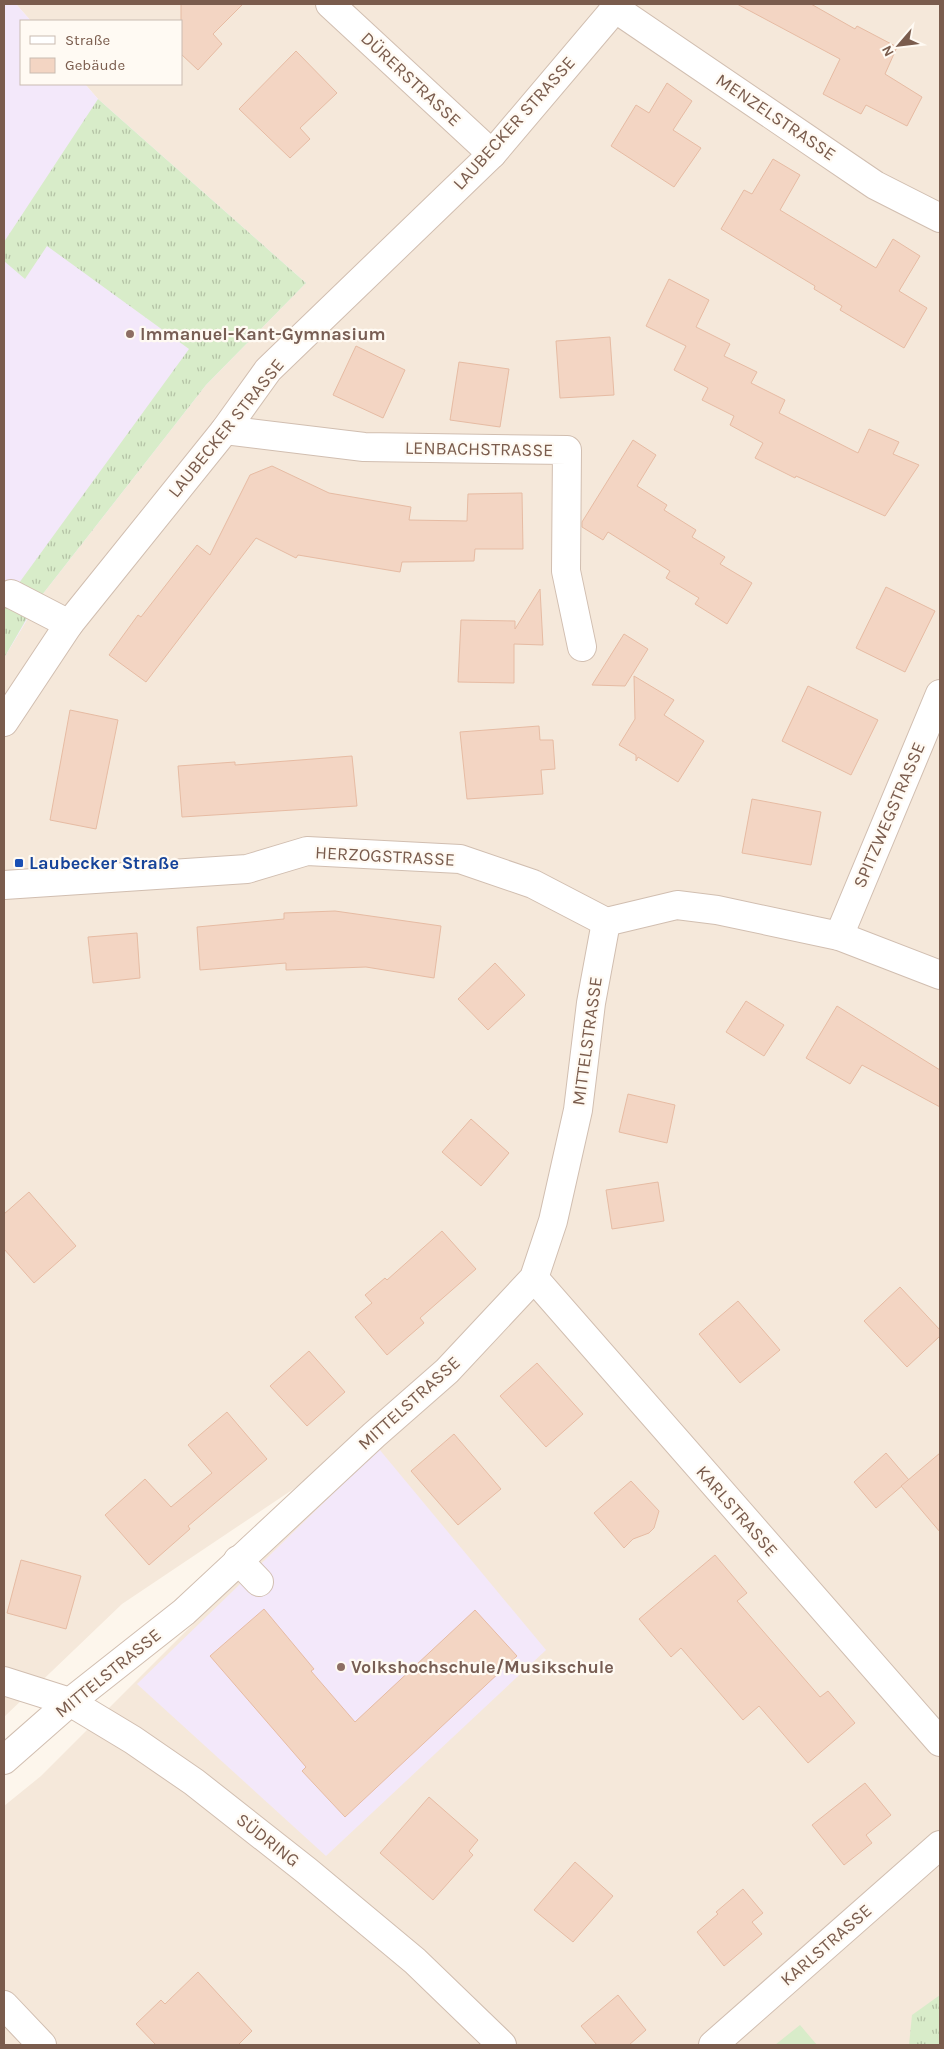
<svg xmlns="http://www.w3.org/2000/svg" width="944" height="2049" viewBox="0 0 944 2049" font-family="Karla,sans-serif">
<style>
.residential{fill:#f5e8da}
.education{fill:#f3e8fa}
.grass{fill:url(#grass-tufts)}
.park{fill:#d8ecc9}
.building{fill:#f3d5c3;stroke:#e6bba3}
.lines{fill:none;stroke-linecap:round;stroke-linejoin:round}
.minor-casing{stroke:#d1beb0;stroke-width:30}
.minor{stroke:#fff;stroke-width:28}
.education-dot{fill:#8d6e63;stroke:#fffaf3;stroke-width:2}
.transit-dot{fill:#1a4fb4;stroke:#fffaf3;stroke-width:2}
.labels{text-anchor:middle;dominant-baseline:central;stroke-width:4.5;stroke-linejoin:round;paint-order:stroke}
.street-label{font-size:18px;fill:#7a5c4d;stroke:#fffaf3}
.education-label{font-size:18px;font-weight:bold;fill:#785e54;stroke:#fffaf3;text-anchor:start}
.transit-label{font-size:18px;font-weight:bold;fill:#164399;stroke:#fffaf3;text-anchor:start}
</style>
<defs>
<pattern id="grass-tufts" width="24" height="20" patternUnits="userSpaceOnUse" patternTransform="scale(1.25)"><rect width="24" height="20" fill="#d8ecc9"/><path d="M3 7l-1-3M5 7V3M7 7l1-3M15 17l-1-3M17 17v-4M19 17l1-3" fill="none" stroke="#b4c2a5"/></pattern>
</defs>
<rect width="100%" height="100%" fill="#fdf6ec"/>
<path class="residential" d="M 16,4 L 940,4 L 940,2045 L 4,2045 L 4,1806 L 41,1776 L 438,1379 L 374,1435 L 122,1604 L 4,1717 L 4,658 L 42,595 L 206,385 L 306,283 L 98,99 L 85,84 L 181,84 L 181,21 L 31,21 Z"/>
<g class="education">
<path d="M 4,4 L 16,4 L 31,21 L 21,21 L 21,84 L 85,84 L 98,99 L 306,283 L 206,385 L 42,595 L 4,658 Z"/>
<path d="M 379,1449 L 546,1650 L 326,1856 L 137,1684 Z"/>
</g>
<g class="grass">
<path d="M 98,99 L 306,283 L 206,385 L 42,595 L 19,583 L 189,349 L 47,246 L 25,279 L 4,261 L 4,242 Z"/>
<path d="M 4,604 L 27,618 L 4,658 Z"/>
<path d="M 940,1995 L 940,2045 L 909,2045 L 912,2015 Z"/>
</g>
<path class="park" d="M 800,2025 L 817,2045 L 775,2045 Z"/>
<g class="building">
<path d="M 181,4 L 243,4 L 213,34 L 222,44 L 198,70 L 181,54 Z"/>
<path d="M 737,4 L 811,4 L 855,29 L 857,26 L 897,47 L 885,74 L 922,97 L 907,126 L 866,105 L 861,114 L 823,94 L 840,59 Z"/>
<path d="M 296,51 L 337,93 L 300,128 L 310,139 L 290,158 L 239,109 Z"/>
<path d="M 667,83 L 692,101 L 673,130 L 701,148 L 674,187 L 611,146 L 636,105 L 649,113 Z"/>
<path d="M 773,159 L 800,175 L 780,210 L 876,268 L 893,239 L 920,256 L 899,291 L 927,308 L 904,348 L 840,310 L 842,306 L 814,289 L 815,286 L 721,229 L 744,190 L 752,194 Z"/>
<path d="M 669,279 L 709,300 L 696,327 L 730,344 L 724,356 L 757,372 L 751,383 L 785,400 L 779,413 L 858,453 L 869,429 L 899,442 L 893,454 L 919,465 L 885,516 L 796,476 L 795,478 L 755,458 L 763,443 L 730,425 L 734,416 L 702,400 L 708,388 L 674,370 L 686,346 L 646,326 Z"/>
<path d="M 610,337 L 614,395 L 560,398 L 556,341 Z"/>
<path d="M 356,346 L 405,370 L 383,418 L 333,395 Z"/>
<path d="M 459,362 L 509,369 L 500,427 L 450,420 Z"/>
<path d="M 633,440 L 656,455 L 637,486 L 667,505 L 664,510 L 696,530 L 692,537 L 725,557 L 720,564 L 752,583 L 727,624 L 695,604 L 699,598 L 666,578 L 670,571 L 608,532 L 603,540 L 582,527 L 582,522 Z"/>
<path d="M 272,466 L 329,493 L 411,507 L 409,520 L 467,521 L 468,494 L 522,493 L 523,549 L 475,549 L 474,561 L 402,562 L 400,572 L 298,555 L 296,558 L 256,538 L 146,682 L 109,655 L 138,615 L 141,617 L 197,545 L 210,555 L 250,475 Z"/>
<path d="M 886,587 L 935,611 L 905,672 L 856,648 Z"/>
<path d="M 540,589 L 543,645 L 514,644 L 514,683 L 458,682 L 461,620 L 515,621 L 515,629 Z"/>
<path d="M 624,634 L 648,649 L 625,686 L 592,685 Z"/>
<path d="M 634,676 L 674,700 L 664,715 L 704,741 L 678,782 L 638,757 L 636,761 L 636,755 L 619,745 L 635,719 Z"/>
<path d="M 808,686 L 878,720 L 851,775 L 782,741 Z"/>
<path d="M 70,710 L 118,720 L 96,829 L 50,820 Z"/>
<path d="M 539,726 L 540,740 L 553,740 L 555,769 L 541,770 L 543,794 L 467,799 L 460,732 Z"/>
<path d="M 352,756 L 357,806 L 182,817 L 178,766 L 235,762 L 235,765 Z"/>
<path d="M 752,799 L 821,812 L 811,865 L 742,853 Z"/>
<path d="M 335,911 L 441,926 L 434,978 L 366,967 L 286,970 L 286,963 L 200,970 L 197,927 L 284,919 L 284,913 Z"/>
<path d="M 137,933 L 140,978 L 93,983 L 88,937 Z"/>
<path d="M 495,963 L 525,995 L 488,1030 L 458,999 Z"/>
<path d="M 746,1001 L 784,1025 L 764,1056 L 726,1032 Z"/>
<path d="M 837,1006 L 940,1070 L 940,1107 L 862,1065 L 850,1084 L 806,1058 Z"/>
<path d="M 628,1094 L 675,1105 L 667,1143 L 619,1132 Z"/>
<path d="M 471,1119 L 509,1153 L 481,1186 L 442,1152 Z"/>
<path d="M 658,1182 L 664,1221 L 612,1229 L 606,1190 Z"/>
<path d="M 29,1192 L 76,1246 L 34,1283 L 4,1249 L 4,1214 Z"/>
<path d="M 442,1231 L 476,1269 L 420,1318 L 424,1323 L 387,1355 L 355,1317 L 372,1303 L 365,1295 L 385,1278 L 387,1280 Z"/>
<path d="M 900,1287 L 940,1330 L 940,1336 L 907,1367 L 864,1321 Z"/>
<path d="M 738,1301 L 780,1350 L 740,1383 L 699,1334 Z"/>
<path d="M 309,1351 L 345,1392 L 307,1426 L 270,1386 Z"/>
<path d="M 537,1363 L 583,1414 L 546,1447 L 500,1396 Z"/>
<path d="M 227,1412 L 267,1459 L 188,1526 L 190,1529 L 149,1565 L 105,1515 L 145,1479 L 171,1507 L 212,1473 L 188,1445 Z"/>
<path d="M 454,1434 L 501,1489 L 458,1525 L 411,1471 Z"/>
<path d="M 886,1453 L 909,1480 L 876,1508 L 854,1482 Z"/>
<path d="M 940,1453 L 940,1532 L 901,1486 Z"/>
<path d="M 631,1481 L 659,1511 L 654,1528 L 649,1533 L 633,1539 L 624,1548 L 594,1513 Z"/>
<path d="M 715,1555 L 747,1593 L 737,1601 L 820,1697 L 828,1691 L 855,1723 L 808,1763 L 759,1706 L 743,1720 L 681,1648 L 671,1657 L 639,1619 Z"/>
<path d="M 21,1560 L 81,1576 L 66,1629 L 7,1613 Z"/>
<path d="M 264,1609 L 314,1669 L 311,1671 L 355,1722 L 475,1610 L 517,1656 L 345,1817 L 302,1771 L 306,1767 L 210,1656 Z"/>
<path d="M 865,1783 L 891,1815 L 866,1835 L 872,1843 L 844,1865 L 812,1825 Z"/>
<path d="M 429,1797 L 478,1840 L 469,1851 L 473,1855 L 433,1900 L 380,1853 Z"/>
<path d="M 575,1862 L 613,1896 L 573,1942 L 534,1910 Z"/>
<path d="M 743,1889 L 763,1913 L 752,1922 L 762,1934 L 724,1966 L 697,1932 L 718,1914 L 716,1912 Z"/>
<path d="M 198,1972 L 252,2031 L 238,2045 L 156,2045 L 136,2024 L 161,2000 L 165,2004 Z"/>
<path d="M 618,1995 L 646,2030 L 629,2045 L 597,2045 L 581,2026 Z"/>
</g>
<g class="lines">
<defs>
<g id="minor">
<path d="M 330,4 L 492,154"/>
<path d="M 616,9 L 875,185 L 940,218"/>
<path d="M 225,430 L 364,447 L 567,450 L 566,571 L 582,647"/>
<path d="M 11,594 L 69,624"/>
<path d="M 4,722 L 69,624 L 225,430 L 268,370 L 492,154 L 619,4"/>
<path d="M 4,885 L 247,869 L 307,851 L 460,859 L 533,884 L 606,922"/>
<path d="M 606,922 L 677,905 L 717,910 L 839,936 L 940,975"/>
<path d="M 839,936 L 940,694"/>
<path d="M 534,1278 L 940,1742"/>
<path d="M 238,1560 L 259,1582"/>
<path d="M 4,1681 L 70,1702 L 133,1740 L 194,1782 L 307,1871 L 415,1961 L 502,2045"/>
<path d="M 4,1760 L 70,1702 L 184,1612 L 374,1435 L 447,1371 L 534,1278 L 553,1221 L 578,1110 L 591,1003 L 606,922"/>
<path d="M 4,2005 L 42,2045"/>
<path d="M 713,2045 L 940,1845"/>
</g>
</defs>
<use href="#minor" class="minor-casing"/>
<use href="#minor" class="minor"/>
</g>
<g class="education-dot">
<circle cx="130" cy="334" r="5"/>
<circle cx="341" cy="1667" r="5"/>
</g>
<rect class="transit-dot" x="14" y="858" width="10" height="10" rx="2.5"/>
<g class="labels">
<g class="street-label">
<text transform="translate(411 79) rotate(43)">DÜRERSTRASSE</text>
<text transform="translate(776 117) rotate(34)">MENZELSTRASSE</text>
<text transform="translate(514 123) rotate(-48)">LAUBECKER STRASSE</text>
<text transform="translate(226 428) rotate(-51)">LAUBECKER STRASSE</text>
<text transform="translate(479 449) rotate(1)">LENBACHSTRASSE</text>
<text transform="translate(889 815) rotate(-67)">SPITZWEGSTRASSE</text>
<text transform="translate(385 856) rotate(3)">HERZOGSTRASSE</text>
<text transform="translate(587 1041) rotate(-82)">MITTELSTRASSE</text>
<text transform="translate(409 1403) rotate(-42)">MITTELSTRASSE</text>
<text transform="translate(737 1511) rotate(49)">KARLSTRASSE</text>
<text transform="translate(108 1673) rotate(-39)">MITTELSTRASSE</text>
<text transform="translate(268 1840) rotate(38)">SÜDRING</text>
<text transform="translate(826 1945) rotate(-41)">KARLSTRASSE</text>
</g>
<g class="education-label">
<text x="140" y="334">Immanuel-Kant-Gymnasium</text>
<text x="351" y="1667">Volkshochschule/Musikschule</text>
</g>
<g class="transit-label">
<text x="29" y="863">Laubecker Straße</text>
</g>
</g>
<rect width="944" height="2049" fill="none" stroke="#7a5c4d" stroke-width="10"/>
<rect x="20" y="20" width="162" height="65" fill="#fffaf3" stroke="#cabbb1"/>
<rect x="30" y="36" width="25" height="8" fill="#ffffff" stroke="#cabbb1"/>
<text x="65" y="45" font-size="15" fill="#7a5c4d">Straße</text>
<rect x="30" y="58" width="25" height="15" fill="#f3d5c3" stroke="#cabbb1"/>
<text x="65" y="70" font-size="15" fill="#7a5c4d">Gebäude</text>
<g transform="translate(899 45) rotate(242)" stroke="#fffaf3" stroke-width="4" paint-order="stroke">
<path d="M0-4L9 19L0 12L-9 19Z" fill="#7a5c4d"/>
<text y="-8" font-size="14" font-weight="bold" text-anchor="middle" fill="#7a5c4d">N</text>
</g>
</svg>
